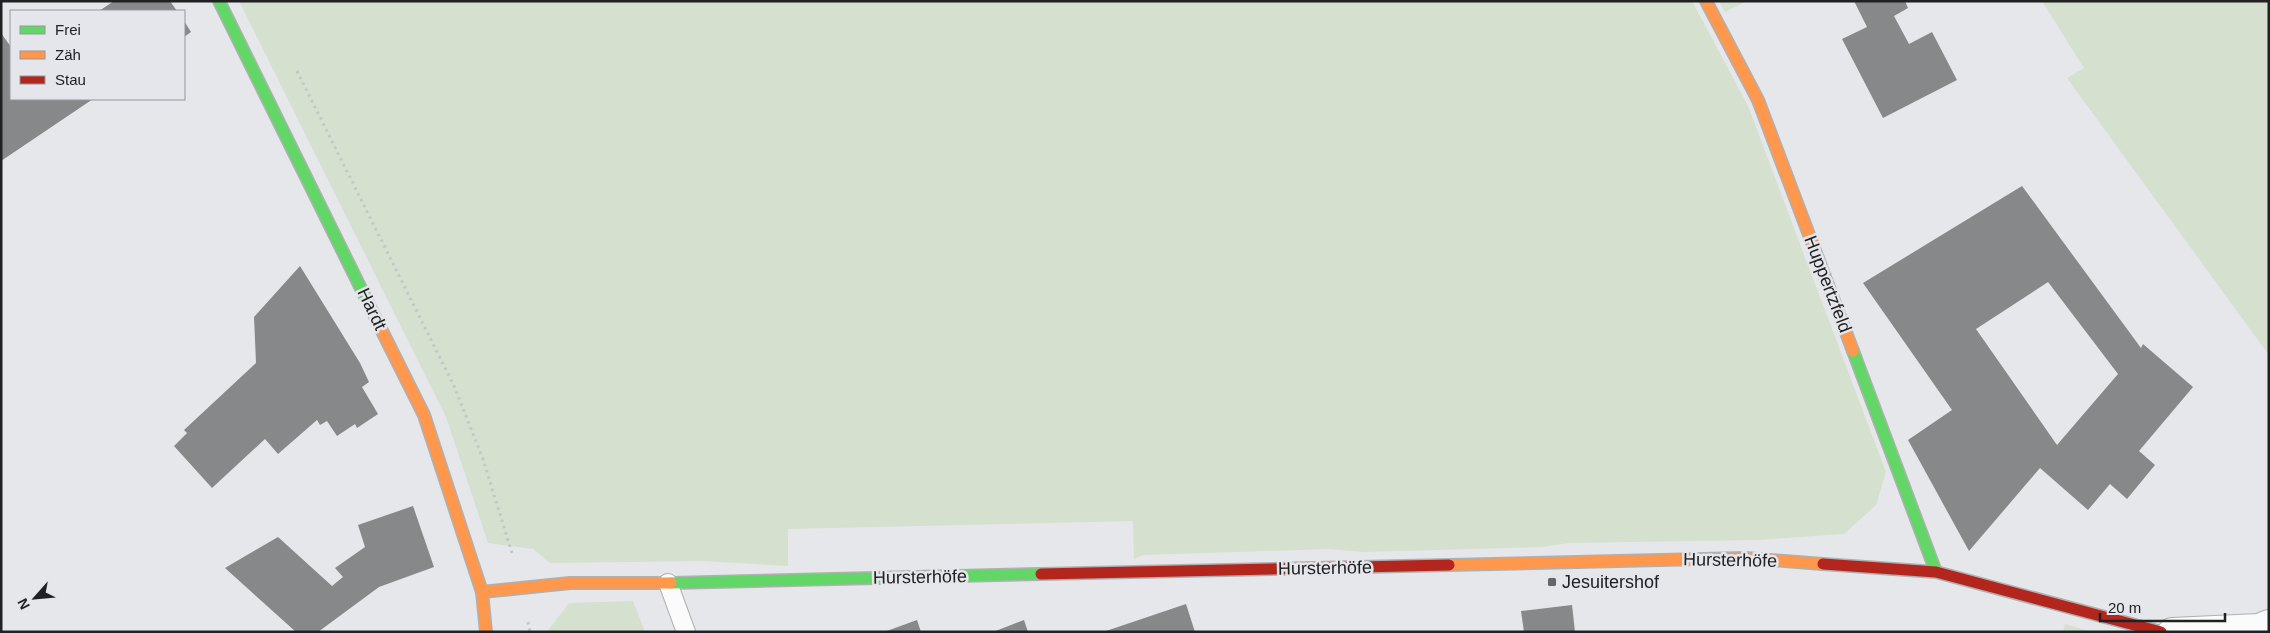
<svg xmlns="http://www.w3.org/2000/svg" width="2270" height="633" viewBox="0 0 2270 633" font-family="Arial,sans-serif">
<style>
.green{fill:#d5e0ce}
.building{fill:#86888a;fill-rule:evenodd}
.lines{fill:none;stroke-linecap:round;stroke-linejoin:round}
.lane-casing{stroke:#afb0b2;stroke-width:20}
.street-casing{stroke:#afb0b2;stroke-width:30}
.fast-casing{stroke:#afb0b2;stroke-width:14}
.slow-casing{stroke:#afb0b2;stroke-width:14}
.jam-casing{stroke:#afb0b2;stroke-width:14}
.path{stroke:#c5c6c6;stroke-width:3;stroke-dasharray:2.5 4;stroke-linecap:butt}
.lane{stroke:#fbfbfc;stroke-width:18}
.street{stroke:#fbfbfc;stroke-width:28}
.fast{stroke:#63d668;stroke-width:11}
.slow{stroke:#ff974d;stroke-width:11}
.jam{stroke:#b3261e;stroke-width:11}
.poi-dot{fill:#656668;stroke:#e4e6eb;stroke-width:2}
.labels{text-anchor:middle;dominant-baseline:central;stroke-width:5;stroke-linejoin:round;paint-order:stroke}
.street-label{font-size:18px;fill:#202122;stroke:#e4e6eb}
.poi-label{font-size:18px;fill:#202122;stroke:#e4e6eb;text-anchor:start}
</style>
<rect width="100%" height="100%" fill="#e5e7ea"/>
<g class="green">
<path d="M 239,1 L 1692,1 L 1748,106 L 1886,472 L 1876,505 L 1844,534 L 1757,540 L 1569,543 L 1541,547 L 1364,552 L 1329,549 L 1143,555 L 1134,559 L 1133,521 L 788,529 L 788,566 L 703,561 L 550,563 L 533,549 L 488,543 L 446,417 Z"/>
<path d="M 1719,1 L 1747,1 L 1725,12 Z"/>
<path d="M 2042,1 L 2269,1 L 2269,355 L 2067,78 L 2084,68 Z"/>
<path d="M 633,601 L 645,632 L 547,632 L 569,603 Z"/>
<path d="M 2065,624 L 2092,632 L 2063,632 Z"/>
</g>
<g class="building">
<path d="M 114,1 L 170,1 L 177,11 L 99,11 Z"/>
<path d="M 1854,1 L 1905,1 L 1908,8 L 1894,16 L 1909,44 L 1932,32 L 1957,80 L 1883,118 L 1842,39 L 1867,27 Z"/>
<path d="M 184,21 L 191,32 L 184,37 Z"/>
<path d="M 1,33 L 11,47 L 11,99 L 93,99 L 1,161 Z"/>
<path d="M 2022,186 L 2141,348 L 2143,344 L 2193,387 L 2139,451 L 2155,465 L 2127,499 L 2110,484 L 2088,510 L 2040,468 L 1969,551 L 1908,440 L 1952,410 L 1863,283 ZM 2048,282 L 2118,374 L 2057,445 L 1976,329 Z"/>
<path d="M 300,266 L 360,363 L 369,382 L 362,387 L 378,414 L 357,428 L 355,424 L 337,436 L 327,421 L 320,425 L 317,420 L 278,454 L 265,439 L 212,488 L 174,446 L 187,433 L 184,430 L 256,363 L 254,317 Z"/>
<path d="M 413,506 L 434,567 L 379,587 L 318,632 L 296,632 L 225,568 L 278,537 L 332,586 L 343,577 L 335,568 L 365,547 L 358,525 Z"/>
<path d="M 1186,604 L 1195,632 L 1106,632 L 1106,631 Z"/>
<path d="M 1572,605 L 1575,632 L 1524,632 L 1521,611 Z"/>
<path d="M 917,620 L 921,632 L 884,632 Z"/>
<path d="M 1024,620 L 1028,632 L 993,632 Z"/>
</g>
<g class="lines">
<defs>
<path id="lane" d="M 668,583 L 686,632"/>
<path id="street" d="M 2172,632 L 2259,628 L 2269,624"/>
<g id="fast">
<path d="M 219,1 L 380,327"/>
<path d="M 1853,351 L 1936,572"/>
<path d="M 671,583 L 1041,574"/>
</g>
<g id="slow">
<path d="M 1706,1 L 1758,100 L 1853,351"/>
<path d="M 380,327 L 424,415 L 482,592 L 486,632"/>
<path d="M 1449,565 L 1745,558 L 1823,564"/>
<path d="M 482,592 L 570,583 L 671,583"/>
</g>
<g id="jam">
<path d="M 1823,564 L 1936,572 L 2161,632"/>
<path d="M 1041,574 L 1449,565"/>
</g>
</defs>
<use href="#lane" class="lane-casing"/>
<use href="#street" class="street-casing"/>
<use href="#fast" class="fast-casing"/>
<use href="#slow" class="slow-casing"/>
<use href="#jam" class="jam-casing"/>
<g class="path">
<path d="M 297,71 L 454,386 L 483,459 L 512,553"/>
<path d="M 528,622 L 530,632"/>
</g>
<use href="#lane" class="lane"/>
<use href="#street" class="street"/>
<use href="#fast" class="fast"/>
<use href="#slow" class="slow"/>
<use href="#jam" class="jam"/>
</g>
<rect class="poi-dot" x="1547" y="577" width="10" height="10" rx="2.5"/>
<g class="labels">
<g class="street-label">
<text transform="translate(1828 284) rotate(69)">Huppertzfeld</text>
<text transform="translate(372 309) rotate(64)">Hardt</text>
<text transform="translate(1730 560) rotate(1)">Hursterhöfe</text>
<text transform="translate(1325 568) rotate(-1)">Hursterhöfe</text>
<text transform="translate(920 577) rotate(-1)">Hursterhöfe</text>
</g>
<g class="poi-label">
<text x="1562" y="582">Jesuitershof</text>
</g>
</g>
<rect width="2270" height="633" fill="none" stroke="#202122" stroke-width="5"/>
<rect x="10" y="10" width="175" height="90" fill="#e4e6eb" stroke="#96979b"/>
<rect x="20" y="26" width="25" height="8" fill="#63d668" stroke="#96979b"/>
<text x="55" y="35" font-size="15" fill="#202122">Frei</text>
<rect x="20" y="51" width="25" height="8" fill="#ff974d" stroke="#96979b"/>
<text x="55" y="60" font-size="15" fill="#202122">Zäh</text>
<rect x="20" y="76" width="25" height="8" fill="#b3261e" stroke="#96979b"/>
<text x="55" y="85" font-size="15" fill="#202122">Stau</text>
<g transform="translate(35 598) rotate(243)" stroke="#e4e6eb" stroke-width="4" paint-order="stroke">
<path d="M0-4L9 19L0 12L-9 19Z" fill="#202122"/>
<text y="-8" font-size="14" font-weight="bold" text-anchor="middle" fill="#202122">N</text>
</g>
<path d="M2100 613v8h125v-8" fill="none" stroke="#202122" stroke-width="2.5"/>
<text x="2108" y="613" font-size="15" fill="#202122" stroke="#e4e6eb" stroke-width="4" paint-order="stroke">20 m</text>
</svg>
